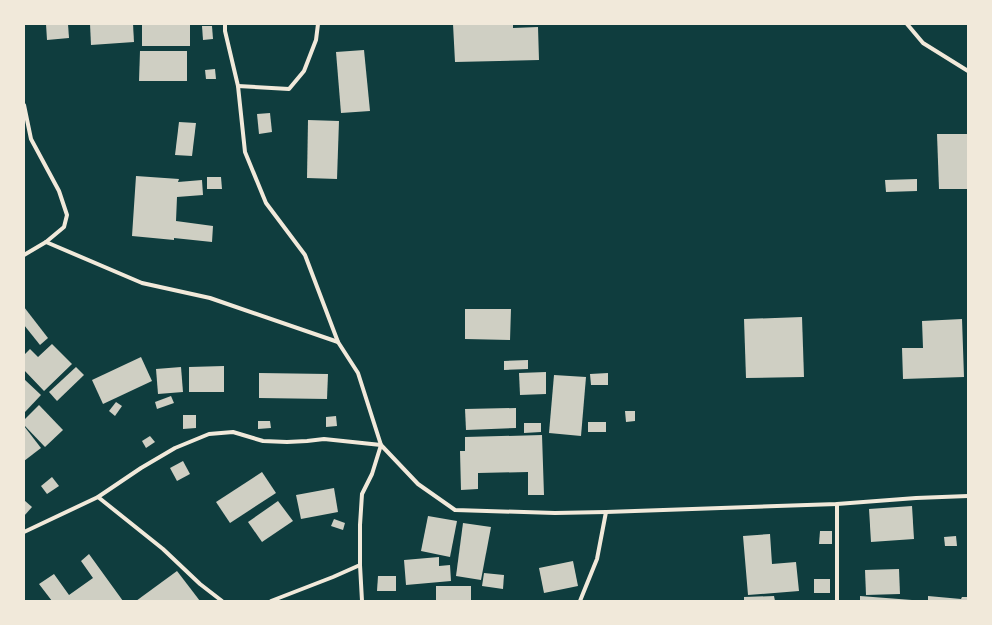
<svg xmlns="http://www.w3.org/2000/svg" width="992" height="625" viewBox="0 0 992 625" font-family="'IBM Plex Sans',sans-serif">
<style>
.building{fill:#cfcfc3}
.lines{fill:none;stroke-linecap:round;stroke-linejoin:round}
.minor{stroke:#f1e9da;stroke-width:4}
</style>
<rect width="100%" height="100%" fill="#0f3d3e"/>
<g class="building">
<path d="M 46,24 L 68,24 L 69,38 L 47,40 Z"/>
<path d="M 90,24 L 133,24 L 134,42 L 91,45 Z"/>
<rect x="142" y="24" width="48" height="22"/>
<path d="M 453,24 L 513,24 L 513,28 L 538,27 L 539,60 L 455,62 Z"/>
<path d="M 202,26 L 212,26 L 213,39 L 203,40 Z"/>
<path d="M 364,50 L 370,111 L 341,113 L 336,52 Z"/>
<path d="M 140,51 L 187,51 L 187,81 L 139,81 Z"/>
<path d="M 215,69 L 216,79 L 206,79 L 205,70 Z"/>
<path d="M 270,113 L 272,132 L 259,134 L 257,114 Z"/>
<path d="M 308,120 L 339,121 L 337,179 L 307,178 Z"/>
<path d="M 179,122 L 196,123 L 192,156 L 175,155 Z"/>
<path d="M 937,134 L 968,134 L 968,189 L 939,189 Z"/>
<path d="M 136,176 L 179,179 L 178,182 L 202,180 L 203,195 L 177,197 L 176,221 L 213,226 L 212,242 L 174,238 L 174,240 L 132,236 Z"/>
<path d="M 207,177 L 221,177 L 222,189 L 207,189 Z"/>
<path d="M 917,179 L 917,191 L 886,192 L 885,180 Z"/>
<path d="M 24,307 L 48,338 L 40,345 L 24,325 Z"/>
<path d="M 465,309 L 511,309 L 510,340 L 465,339 Z"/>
<path d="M 802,317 L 804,377 L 746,378 L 744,319 Z"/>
<path d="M 962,319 L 964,377 L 903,379 L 902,348 L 923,348 L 922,321 Z"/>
<path d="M 52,344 L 72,364 L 44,391 L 24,370 L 24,355 L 30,349 L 38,357 Z"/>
<path d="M 141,357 L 152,381 L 103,404 L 92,380 Z"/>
<path d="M 528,360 L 528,369 L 504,370 L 504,361 Z"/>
<path d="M 224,366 L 224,392 L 189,392 L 189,367 Z"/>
<path d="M 76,367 L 84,375 L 57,401 L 49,392 Z"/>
<path d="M 181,367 L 183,392 L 158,394 L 156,369 Z"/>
<path d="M 546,372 L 546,394 L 520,395 L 519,373 Z"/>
<path d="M 259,373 L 328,374 L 327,399 L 259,398 Z"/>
<path d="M 608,373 L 608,385 L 591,385 L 590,374 Z"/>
<path d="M 554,375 L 586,377 L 581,436 L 549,433 Z"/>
<path d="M 24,379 L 41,395 L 25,412 L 24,411 Z"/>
<path d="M 171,396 L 174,403 L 157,409 L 155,402 Z"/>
<path d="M 116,402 L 122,406 L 115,416 L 109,411 Z"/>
<path d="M 39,405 L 63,430 L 45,447 L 24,425 L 24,420 Z"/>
<path d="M 516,408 L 516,428 L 466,430 L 465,409 Z"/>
<path d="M 625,411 L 635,411 L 635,421 L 626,422 Z"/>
<path d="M 183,415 L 196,415 L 196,428 L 183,429 Z"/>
<path d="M 336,416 L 337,426 L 326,427 L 326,417 Z"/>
<path d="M 258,421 L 270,421 L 271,428 L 258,429 Z"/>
<rect x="588" y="422" width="18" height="10"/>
<path d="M 524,423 L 541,423 L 541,432 L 524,433 Z"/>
<path d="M 24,426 L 41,448 L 24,461 Z"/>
<path d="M 542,435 L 544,495 L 528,495 L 528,472 L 478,473 L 478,489 L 461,490 L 460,451 L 465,451 L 465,437 Z"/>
<path d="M 150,436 L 155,442 L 146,448 L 142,441 Z"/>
<path d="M 183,461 L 190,474 L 177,481 L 170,468 Z"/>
<path d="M 262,472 L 276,493 L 230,523 L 216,502 Z"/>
<path d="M 52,477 L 59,486 L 47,494 L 41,486 Z"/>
<path d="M 334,488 L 338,512 L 301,519 L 296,495 Z"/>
<path d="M 24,500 L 32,507 L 24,516 Z"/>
<path d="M 278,501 L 293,521 L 262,542 L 248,522 Z"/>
<path d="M 912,506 L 914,539 L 871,542 L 869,509 Z"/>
<path d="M 428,516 L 457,521 L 450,557 L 421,551 Z"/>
<path d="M 334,519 L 345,523 L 343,530 L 331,526 Z"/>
<path d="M 463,523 L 491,527 L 481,580 L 456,576 Z"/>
<path d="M 820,531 L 832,531 L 832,544 L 819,544 Z"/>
<path d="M 770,534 L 772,564 L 796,562 L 799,591 L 748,595 L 743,536 Z"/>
<path d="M 956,536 L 957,546 L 945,546 L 944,537 Z"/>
<path d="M 89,554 L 123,601 L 52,601 L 39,584 L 54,574 L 69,595 L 93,578 L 81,561 Z"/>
<path d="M 439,557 L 439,566 L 450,565 L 451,581 L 406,585 L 404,560 Z"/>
<path d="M 573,561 L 578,586 L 544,593 L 539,568 Z"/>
<path d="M 899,569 L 900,594 L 866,595 L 865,570 Z"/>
<path d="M 177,571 L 200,601 L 136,601 Z"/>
<path d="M 484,573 L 504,575 L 503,589 L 482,586 Z"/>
<path d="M 378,576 L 396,576 L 396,591 L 377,591 Z"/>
<rect x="814" y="579" width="16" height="14"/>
<rect x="436" y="586" width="35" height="15"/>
<path d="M 774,596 L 775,601 L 744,601 L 744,597 Z"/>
<path d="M 860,596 L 912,600 L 912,601 L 860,601 Z"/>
<path d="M 928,596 L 961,599 L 962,597 L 968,597 L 968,601 L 928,601 Z"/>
</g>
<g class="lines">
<g class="minor">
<path d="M 225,24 L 225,31 L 238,86 L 245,152 L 266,203 L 305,255 L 338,342 L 358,373 L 381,445 L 372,474 L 362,494 L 360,525 L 360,565 L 333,577 L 271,601"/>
<path d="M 907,24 L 923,43 L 968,71"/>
<path d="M 238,86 L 289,89 L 304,71 L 316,40 L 318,24"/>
<path d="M 24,105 L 31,139 L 59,191 L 67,215 L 64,227 L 46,242 L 24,255"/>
<path d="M 46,242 L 142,283 L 210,298 L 338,342"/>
<path d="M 98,497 L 163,549 L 200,584 L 222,601"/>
<path d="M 24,532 L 98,497 L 141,468 L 175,448 L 209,434 L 233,432 L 263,441 L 287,442 L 307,441 L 324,439 L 381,445 L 418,484 L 455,510 L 555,513 L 606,512 L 837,504 L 916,498 L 968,496"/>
<path d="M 360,565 L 362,601"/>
<path d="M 580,601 L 582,596 L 597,559 L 606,512"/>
<path d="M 837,601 L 837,504"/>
</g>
</g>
<rect width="992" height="625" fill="none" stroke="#f1e9da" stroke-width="50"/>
</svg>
